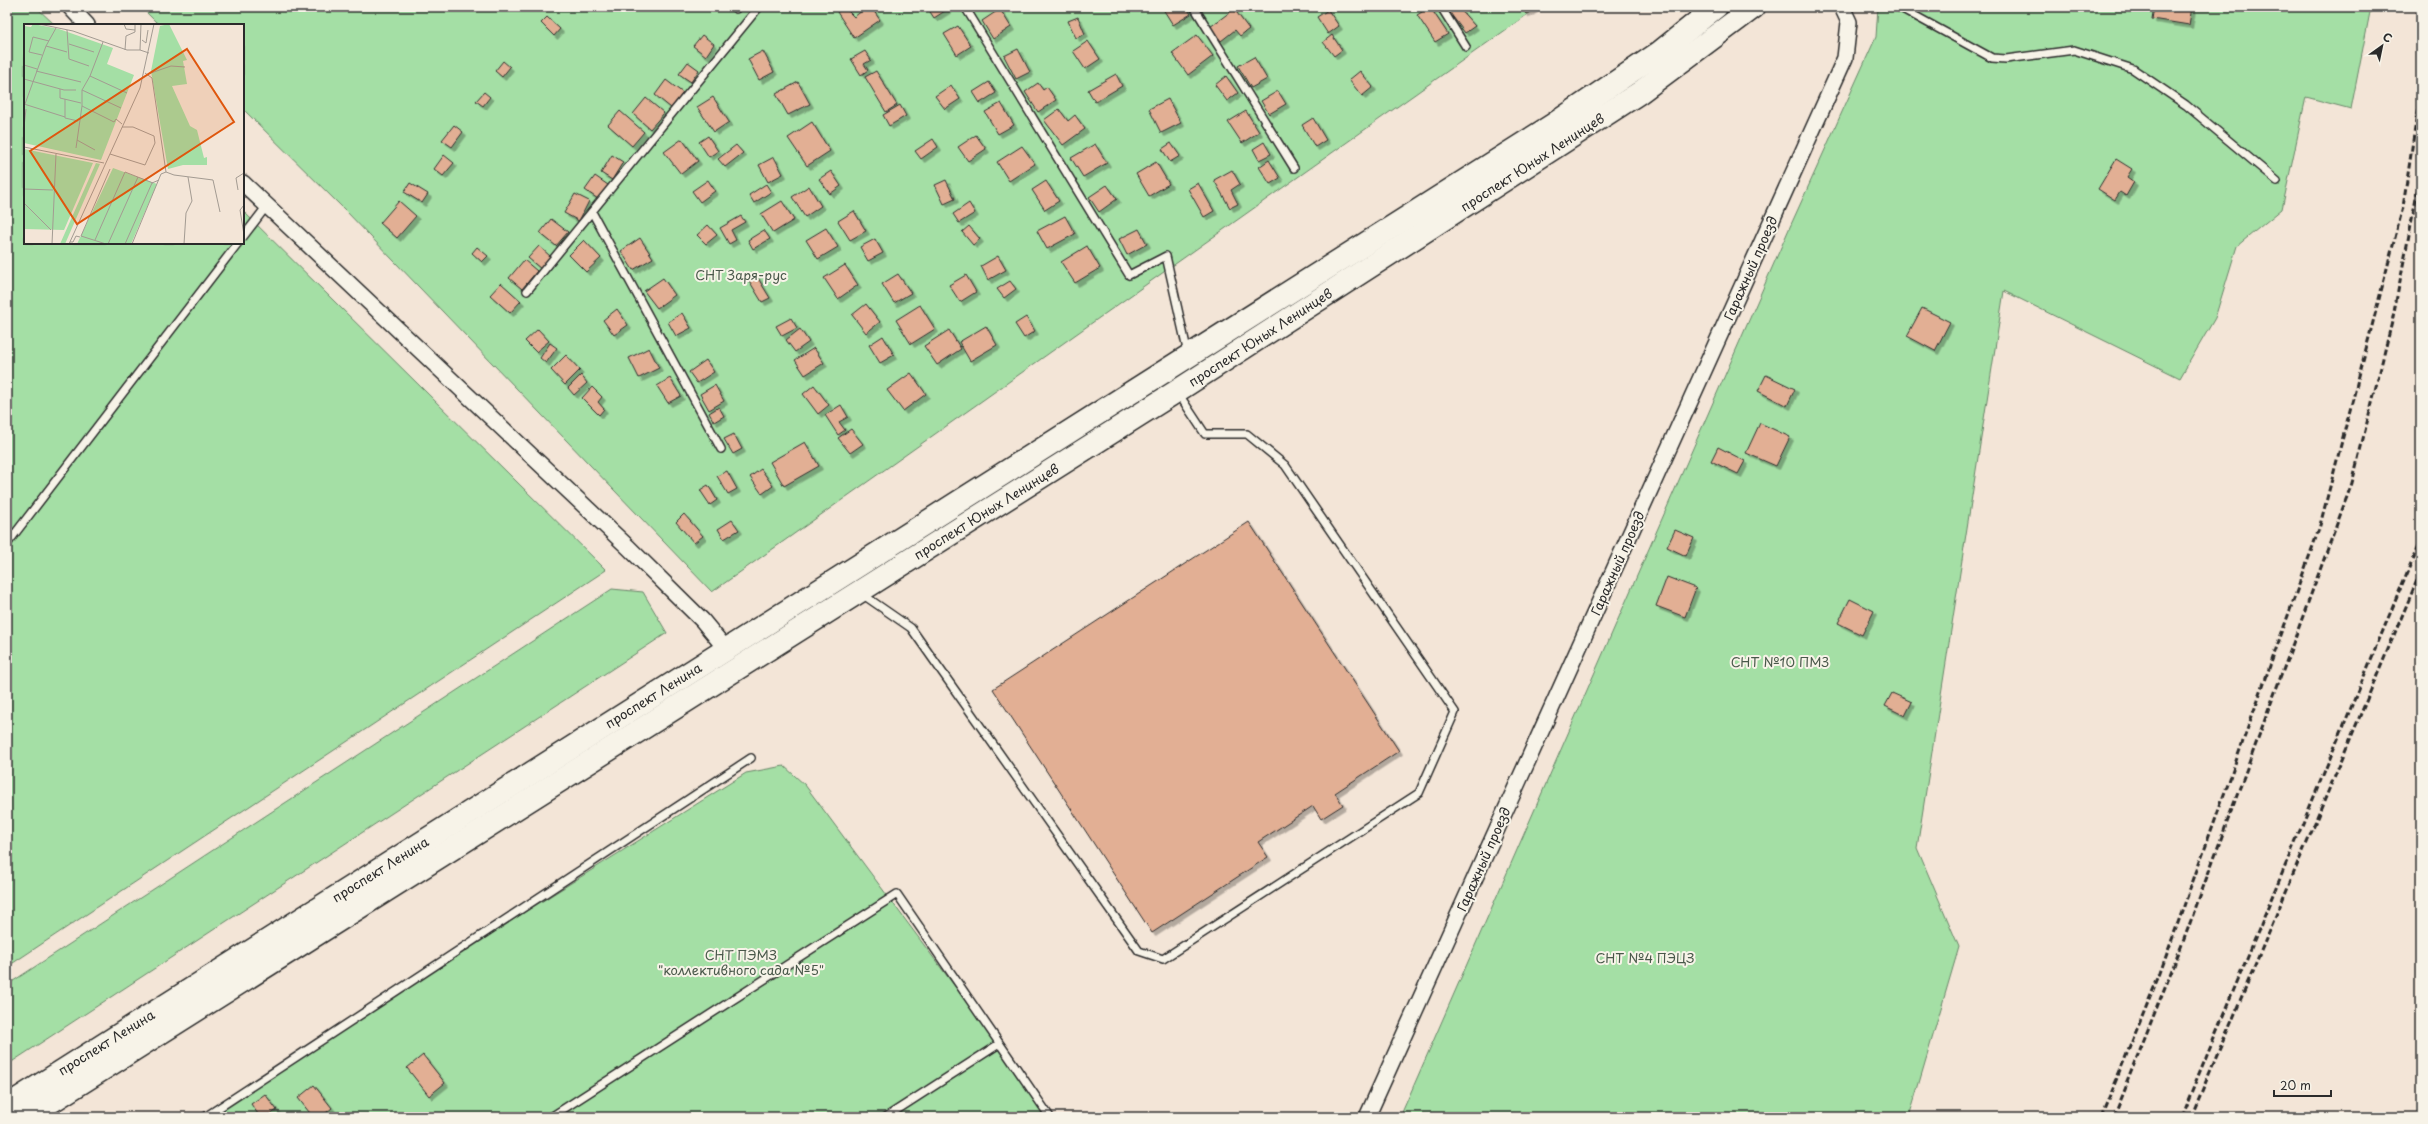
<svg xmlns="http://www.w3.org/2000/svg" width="2428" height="1124" viewBox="0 0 2428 1124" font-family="'Playpen Sans',sans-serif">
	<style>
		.green { fill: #a4dfa5; stroke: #688568 }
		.building { fill: #e2af94; stroke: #2b2b2b; filter: url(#shadow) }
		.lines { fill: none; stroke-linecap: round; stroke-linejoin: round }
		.service-casing { stroke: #2b2b2b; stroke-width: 10 }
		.minor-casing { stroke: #2b2b2b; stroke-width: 18 }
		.primary-casing { stroke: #2b2b2b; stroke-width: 25 }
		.service { stroke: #f7f3e8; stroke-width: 7 }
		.minor { stroke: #f7f3e8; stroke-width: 15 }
		.primary { stroke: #f7f3e8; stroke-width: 22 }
		.rail { stroke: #2b2b2b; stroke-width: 3; stroke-dasharray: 6 3; stroke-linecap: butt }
		.labels { text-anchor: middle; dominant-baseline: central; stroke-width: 4; stroke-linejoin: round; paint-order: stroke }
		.street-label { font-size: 13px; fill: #2b2b2b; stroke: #f7f3e8 }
		.park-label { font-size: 13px; fill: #49584a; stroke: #f7f3e8 }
		.inset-road { fill: none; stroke: #a39b92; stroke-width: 1 }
		.view { fill: #df570e; fill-opacity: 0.15; stroke: #df570e; stroke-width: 2 }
		.inset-edge { fill: none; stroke: #2b2b2b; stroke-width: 2 }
	</style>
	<defs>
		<filter id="shadow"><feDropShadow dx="3.5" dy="3.5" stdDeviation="0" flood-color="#0004"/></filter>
	</defs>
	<rect width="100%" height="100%" fill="#f3e5d7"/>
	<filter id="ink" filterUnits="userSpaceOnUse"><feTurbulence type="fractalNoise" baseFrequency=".025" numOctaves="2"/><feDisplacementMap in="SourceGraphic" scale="8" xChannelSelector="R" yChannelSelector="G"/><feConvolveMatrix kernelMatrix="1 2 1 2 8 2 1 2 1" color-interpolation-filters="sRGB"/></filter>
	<g filter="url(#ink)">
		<!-- green -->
		<g class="green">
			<path d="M7,7H36L55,25H25V243H243V211L606,570L7,967Z"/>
			<path d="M141,7H1538L712,592L346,211L243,109V25H159Z"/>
			<path d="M1878,7H2371L2351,109L2306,97L2282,209L2237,246L2215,318L2180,378L2004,291L1917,848L1959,947L1909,1117H1400L1789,229L1876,37Z"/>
			<path d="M612,589L643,592L667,633L7,1065V985Z"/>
			<path d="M784,766L805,785L1052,1117H199L746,773Z"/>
		</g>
		<!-- building -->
		<g class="building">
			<path d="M844,7L854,17L867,7H871L880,20L854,38L837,12Z"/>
			<path d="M927,7H946L948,9L934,18Z"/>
			<path d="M1166,7H1186L1191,14L1173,25L1163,9Z"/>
			<path d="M1430,7L1448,34L1435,42L1417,15Z"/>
			<path d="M1458,7L1475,26L1465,33L1450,13Z"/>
			<path d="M1521,7H1537L1526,14Z"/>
			<path d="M2154,7H2192L2189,25L2152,19Z"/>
			<path d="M1000,9L1011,27L993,39L982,21Z"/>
			<path d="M1234,9L1249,29L1240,36L1235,30L1221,41L1210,27Z"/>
			<path d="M1328,10L1339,26L1328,34L1317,17Z"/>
			<path d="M547,17L560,29L554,36L541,23Z"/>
			<path d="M1078,17L1085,34L1076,38L1068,21Z"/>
			<path d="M958,26L971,46L957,55L944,34Z"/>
			<path d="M702,35L714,44L706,56L693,46Z"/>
			<path d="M1197,35L1213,56L1188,75L1172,53Z"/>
			<path d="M1332,35L1342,50L1334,56L1323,42Z"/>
			<path d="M1088,41L1100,59L1085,69L1073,51Z"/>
			<path d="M1018,49L1030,72L1016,79L1004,56Z"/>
			<path d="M763,51L774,72L759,80L748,59Z"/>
			<path d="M865,51L871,60L864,64L868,70L861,75L851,59Z"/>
			<path d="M1254,57L1267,79L1251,88L1238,66Z"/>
			<path d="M503,61L510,67L502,77L495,71Z"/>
			<path d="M688,62L699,70L691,82L679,74Z"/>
			<path d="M876,71L897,105L886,112L865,77Z"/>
			<path d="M1360,71L1373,87L1362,96L1349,80Z"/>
			<path d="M1116,74L1122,86L1095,102L1088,90Z"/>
			<path d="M1226,76L1238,93L1227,101L1215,85Z"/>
			<path d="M666,80L683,93L671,108L655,95Z"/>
			<path d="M798,82L810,104L788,115L776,94Z"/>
			<path d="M989,82L996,93L980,103L973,92Z"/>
			<path d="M1038,83L1043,90L1047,87L1056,100L1038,112L1025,92Z"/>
			<path d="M951,85L960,99L945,109L935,96Z"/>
			<path d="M1278,91L1286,104L1269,114L1261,101Z"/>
			<path d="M484,92L490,97L483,106L476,101Z"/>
			<path d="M713,97L729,122L714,132L697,107Z"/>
			<path d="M646,98L664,113L650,129L633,114Z"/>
			<path d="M1168,99L1181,123L1161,133L1149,109Z"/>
			<path d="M1001,103L1014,125L998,134L985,112Z"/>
			<path d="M900,105L906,116L889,126L883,115Z"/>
			<path d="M1059,109L1068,121L1075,115L1085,129L1063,145L1044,120Z"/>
			<path d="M620,111L644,132L632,146L608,125Z"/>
			<path d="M1246,111L1259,132L1242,143L1228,122Z"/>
			<path d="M1313,118L1326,140L1315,147L1302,125Z"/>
			<path d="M812,122L830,151L807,166L788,138Z"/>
			<path d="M454,125L463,132L452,147L442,140Z"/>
			<path d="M976,135L986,149L968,161L958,147Z"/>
			<path d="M708,136L718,151L709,157L699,142Z"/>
			<path d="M682,139L698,161L681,174L664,152Z"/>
			<path d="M933,139L938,147L921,159L915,151Z"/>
			<path d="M1264,142L1271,154L1259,160L1253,149Z"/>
			<path d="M1171,143L1180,156L1170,162L1162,149Z"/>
			<path d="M1095,144L1107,163L1083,177L1071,158Z"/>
			<path d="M736,145L743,153L725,167L718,159Z"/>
			<path d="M1022,146L1035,164L1009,181L997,162Z"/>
			<path d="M444,155L454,163L443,176L434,169Z"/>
			<path d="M612,155L623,162L612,180L601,173Z"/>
			<path d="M774,157L783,174L768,182L759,165Z"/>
			<path d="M2116,159L2132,169L2127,177L2134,182L2126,196L2120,192L2115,200L2098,189Z"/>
			<path d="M1269,160L1280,178L1270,184L1259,167Z"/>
			<path d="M1156,162L1169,184L1149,196L1136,174Z"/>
			<path d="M1232,170L1240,184L1231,190L1238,204L1230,208L1214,180Z"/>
			<path d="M831,171L841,186L830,194L819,179Z"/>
			<path d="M595,176L608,185L598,199L585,190Z"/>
			<path d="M708,180L715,191L700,202L692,191Z"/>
			<path d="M946,180L955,199L944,204L935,185Z"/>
			<path d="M1046,181L1059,201L1045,210L1032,190Z"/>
			<path d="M410,183L428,194L422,203L404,192Z"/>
			<path d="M1198,183L1214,211L1204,217L1188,189Z"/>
			<path d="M766,184L771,192L754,203L749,195Z"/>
			<path d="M1107,185L1117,199L1099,212L1089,197Z"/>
			<path d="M809,186L821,206L805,217L792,197Z"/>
			<path d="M575,194L589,201L579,221L564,213Z"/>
			<path d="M399,201L416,216L397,238L380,223Z"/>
			<path d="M782,201L794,220L773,233L761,214Z"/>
			<path d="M969,203L975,213L959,223L953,214Z"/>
			<path d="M854,211L866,231L850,240L838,221Z"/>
			<path d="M741,216L745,222L731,230L736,240L729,244L720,228Z"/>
			<path d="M1065,216L1075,234L1047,249L1037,231Z"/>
			<path d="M551,219L568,232L556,246L540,233Z"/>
			<path d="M708,225L717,235L706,244L697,235Z"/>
			<path d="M969,226L980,239L973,245L962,232Z"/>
			<path d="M826,228L838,247L818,259L806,240Z"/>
			<path d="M1139,229L1147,244L1127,255L1119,239Z"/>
			<path d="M764,230L770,239L753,249L748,240Z"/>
			<path d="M640,238L653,258L633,270L621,251Z"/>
			<path d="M875,239L883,253L868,261L860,247Z"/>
			<path d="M584,240L601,258L586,272L569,255Z"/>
			<path d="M539,246L551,257L541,269L528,258Z"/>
			<path d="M1087,246L1100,268L1075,283L1061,262Z"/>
			<path d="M477,247L488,256L482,262L472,253Z"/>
			<path d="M998,256L1006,270L988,280L981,266Z"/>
			<path d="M524,260L537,271L522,289L509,278Z"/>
			<path d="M845,265L858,285L838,299L824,278Z"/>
			<path d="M898,274L911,293L894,303L882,284Z"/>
			<path d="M756,275L770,298L762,302L748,279Z"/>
			<path d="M966,275L976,292L960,302L949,285Z"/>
			<path d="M663,278L675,295L657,308L644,291Z"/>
			<path d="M1010,281L1016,289L1004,298L997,289Z"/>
			<path d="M501,283L521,301L510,313L490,295Z"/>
			<path d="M866,304L880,322L866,333L852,315Z"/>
			<path d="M920,305L935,329L911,344L896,320Z"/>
			<path d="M1922,308L1950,322L1935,351L1907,336Z"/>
			<path d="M617,309L628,325L614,335L603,320Z"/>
			<path d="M682,313L691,328L676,336L668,322Z"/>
			<path d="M1026,317L1035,331L1024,338L1015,324Z"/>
			<path d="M791,318L797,328L782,336L776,326Z"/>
			<path d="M986,326L997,345L970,361L959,342Z"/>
			<path d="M538,329L549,341L536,352L525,341Z"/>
			<path d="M800,329L809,342L795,352L786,340Z"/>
			<path d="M949,330L961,349L937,365L924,346Z"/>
			<path d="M883,336L894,355L880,363L869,345Z"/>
			<path d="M550,343L557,348L546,363L540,358Z"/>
			<path d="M649,348L659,368L639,378L629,358Z"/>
			<path d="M814,348L824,363L805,375L795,360Z"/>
			<path d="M566,355L580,370L565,385L551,370Z"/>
			<path d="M706,360L714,372L697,383L689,372Z"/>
			<path d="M911,373L926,394L903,411L887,390Z"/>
			<path d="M581,375L587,383L574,395L568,388Z"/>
			<path d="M1766,375L1795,389L1787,406L1758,391Z"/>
			<path d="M670,378L681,396L668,403L657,386Z"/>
			<path d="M715,385L724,401L709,410L700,394Z"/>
			<path d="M814,385L829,405L818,414L803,394Z"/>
			<path d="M592,387L602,397L598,402L604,409L599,415L582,398Z"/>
			<path d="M841,405L848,417L839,422L845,430L838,435L825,415Z"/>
			<path d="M719,407L724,416L714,422L709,413Z"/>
			<path d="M1760,423L1790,437L1776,466L1746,453Z"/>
			<path d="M851,429L863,444L850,453L838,438Z"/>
			<path d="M734,434L742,449L733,454L724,439Z"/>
			<path d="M805,442L819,466L784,486L770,462Z"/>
			<path d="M1718,447L1745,461L1738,474L1711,461Z"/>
			<path d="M761,469L773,486L762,494L750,477Z"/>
			<path d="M727,471L737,489L728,494L717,476Z"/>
			<path d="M708,485L717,500L710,505L700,490Z"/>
			<path d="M684,514L703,536L694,543L676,522Z"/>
			<path d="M732,520L739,530L724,539L718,529Z"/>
			<path d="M1249,522L1399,751L1335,793L1343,805L1321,819L1313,806L1258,842L1268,857L1152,933L993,689Z"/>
			<path d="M1675,530L1694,538L1686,556L1667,547Z"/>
			<path d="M1667,577L1696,588L1685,617L1656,606Z"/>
			<path d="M1850,599L1874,611L1862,635L1838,623Z"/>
			<path d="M1892,693L1912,702L1905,716L1885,706Z"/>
			<path d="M423,1055L445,1083L429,1096L407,1068Z"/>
			<path d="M314,1085L332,1108L321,1117H313L298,1098Z"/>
			<path d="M265,1094L277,1110L267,1117H260L251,1104Z"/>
		</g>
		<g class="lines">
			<defs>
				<g id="service">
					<path d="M734,7L736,9"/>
					<path d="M965,7L1129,275L1166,256L1188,354"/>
					<path d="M1194,7L1294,168"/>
					<path d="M1441,7L1466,47"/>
					<path d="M1899,7L1992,58L2006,59L2074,50L2133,69L2186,105L2277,181"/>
					<path d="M592,212L721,449"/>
					<path d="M243,237L266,207"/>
					<path d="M527,291L759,7"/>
					<path d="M7,544L238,243"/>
					<path d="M862,594L911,628L1139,951L1163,959L1419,793L1455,712L1285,465L1247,434H1205L1178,393"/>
					<path d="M205,1117L751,758"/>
					<path d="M551,1117L897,894L1050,1117"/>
					<path d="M886,1117L999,1044"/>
				</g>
				<g id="minor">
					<path d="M70,7L87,25"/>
					<path d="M243,183L628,547L702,620L726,649"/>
					<path d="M1367,1117L1845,58L1849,22L1842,7"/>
				</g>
				<g id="primary">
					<path d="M7,1106L1551,126L1660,52L1716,7"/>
					<path d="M27,1117L1177,391L1639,93L1754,7"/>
				</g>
			</defs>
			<!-- service casing -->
			<use href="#service" class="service-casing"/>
			<!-- minor casing -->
			<use href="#minor" class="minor-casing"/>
			<!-- primary casing -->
			<use href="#primary" class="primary-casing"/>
			<!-- service -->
			<use href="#service" class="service"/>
			<!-- minor -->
			<use href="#minor" class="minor"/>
			<!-- primary -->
			<use href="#primary" class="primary"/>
			<!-- rail -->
			<g class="rail">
				<path d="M2101,1117L2160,973L2319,529L2403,207L2421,88"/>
				<path d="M2113,1117L2183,942L2352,483L2392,322L2421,173"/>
				<path d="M2181,1117L2421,539"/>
				<path d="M2191,1117L2421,571"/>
			</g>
		</g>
	</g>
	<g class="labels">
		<!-- street labels -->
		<g class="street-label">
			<text transform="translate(1532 162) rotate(-33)">проспект Юных Ленинцев</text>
			<text transform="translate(1750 268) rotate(-66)">Гаражный проезд</text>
			<text transform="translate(1260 337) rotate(-33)">проспект Юных Ленинцев</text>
			<text transform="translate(986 511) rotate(-32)">проспект Юных Ленинцев</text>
			<text transform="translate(1617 563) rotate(-66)">Гаражный проезд</text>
			<text transform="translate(653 695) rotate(-32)">проспект Ленина</text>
			<text transform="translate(1483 859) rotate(-66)">Гаражный проезд</text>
			<text transform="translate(380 869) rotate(-32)">проспект Ленина</text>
			<text transform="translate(106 1042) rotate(-32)">проспект Ленина</text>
		</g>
		<!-- park labels -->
		<g class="park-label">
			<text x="741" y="274">СНТ Заря-рус</text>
			<text x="1780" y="661">СНТ №10 ПМЗ</text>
			<text x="741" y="954">СНТ ПЭМЗ<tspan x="741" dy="15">"коллективного сада №5"</tspan></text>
			<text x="1645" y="957">СНТ №4 ПЭЦЗ</text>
		</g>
	</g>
	<!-- overview -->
	<g transform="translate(24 24)">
		<rect width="220" height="220" fill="#f3e5d7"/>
		<path d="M9,0L35,5L89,24L83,40L110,51L77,136L0,119V2L7,3ZM145,0L163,36L159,37L163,60L148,62L166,102L173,106L180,134L183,133V141H159L144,145L127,47L136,2ZM0,125L69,139L40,206L0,205ZM72,139L76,140L41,220H36ZM89,144L133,160L107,220H53Z" fill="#a4dfa5"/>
		<path class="inset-road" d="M15,0L49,7L103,26H116M100,0L102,5L111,6M117,0L116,26L125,29M43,6L45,35L65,42M118,16L122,19L124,6M45,20L70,28M22,22L43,28M101,26L102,12L111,8V0M18,31L5,28L9,13L25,17M0,41L13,45M12,47L57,58M121,49L128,54L142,148L150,151L189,156L196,188M124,50L147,42L161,43M66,52L79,18M0,55L40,66H52M36,65V74L57,79M58,66L97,84M41,75V94L54,97M0,80L41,93M1,80L22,22L32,4M58,82V66L66,52L103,69M0,103L2,85M53,116L71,126M0,123L80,139M52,124L58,82L90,98L92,95L98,100M86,130L121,141L131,119L130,112L109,103H98M0,165L29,166M214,166L212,154L220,149M0,179L27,206M220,181L216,186L220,211M71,216L101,148L129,159M46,218H49L52,212L56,213M28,220L32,130M45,220L116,64L130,0M82,220L57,212L86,145M84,220L114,153M101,220L128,159L135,156M108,220L137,150L142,148M160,220L162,189L168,177L164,153"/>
		<path class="view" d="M163,25L210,98L53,200L6,127Z"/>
		<rect width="220" height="220" class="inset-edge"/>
	</g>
	<!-- margin -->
	<rect width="2428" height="1124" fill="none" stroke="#f7f3e8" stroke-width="24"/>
	<rect x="12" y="12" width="2404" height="1100" fill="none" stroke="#2b2b2b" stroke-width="1.5" filter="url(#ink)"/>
	<!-- north arrow -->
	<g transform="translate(2382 46) rotate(33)" stroke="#f7f3e8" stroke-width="3" paint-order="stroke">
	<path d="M0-3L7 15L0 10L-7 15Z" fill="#2b2b2b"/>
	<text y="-6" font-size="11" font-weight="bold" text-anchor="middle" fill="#2b2b2b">С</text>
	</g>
	<!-- scale -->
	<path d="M2274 1090v6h57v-6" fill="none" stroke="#2b2b2b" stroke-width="2"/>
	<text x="2280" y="1090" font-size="12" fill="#2b2b2b" stroke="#f7f3e8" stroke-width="3" paint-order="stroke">20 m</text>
</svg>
